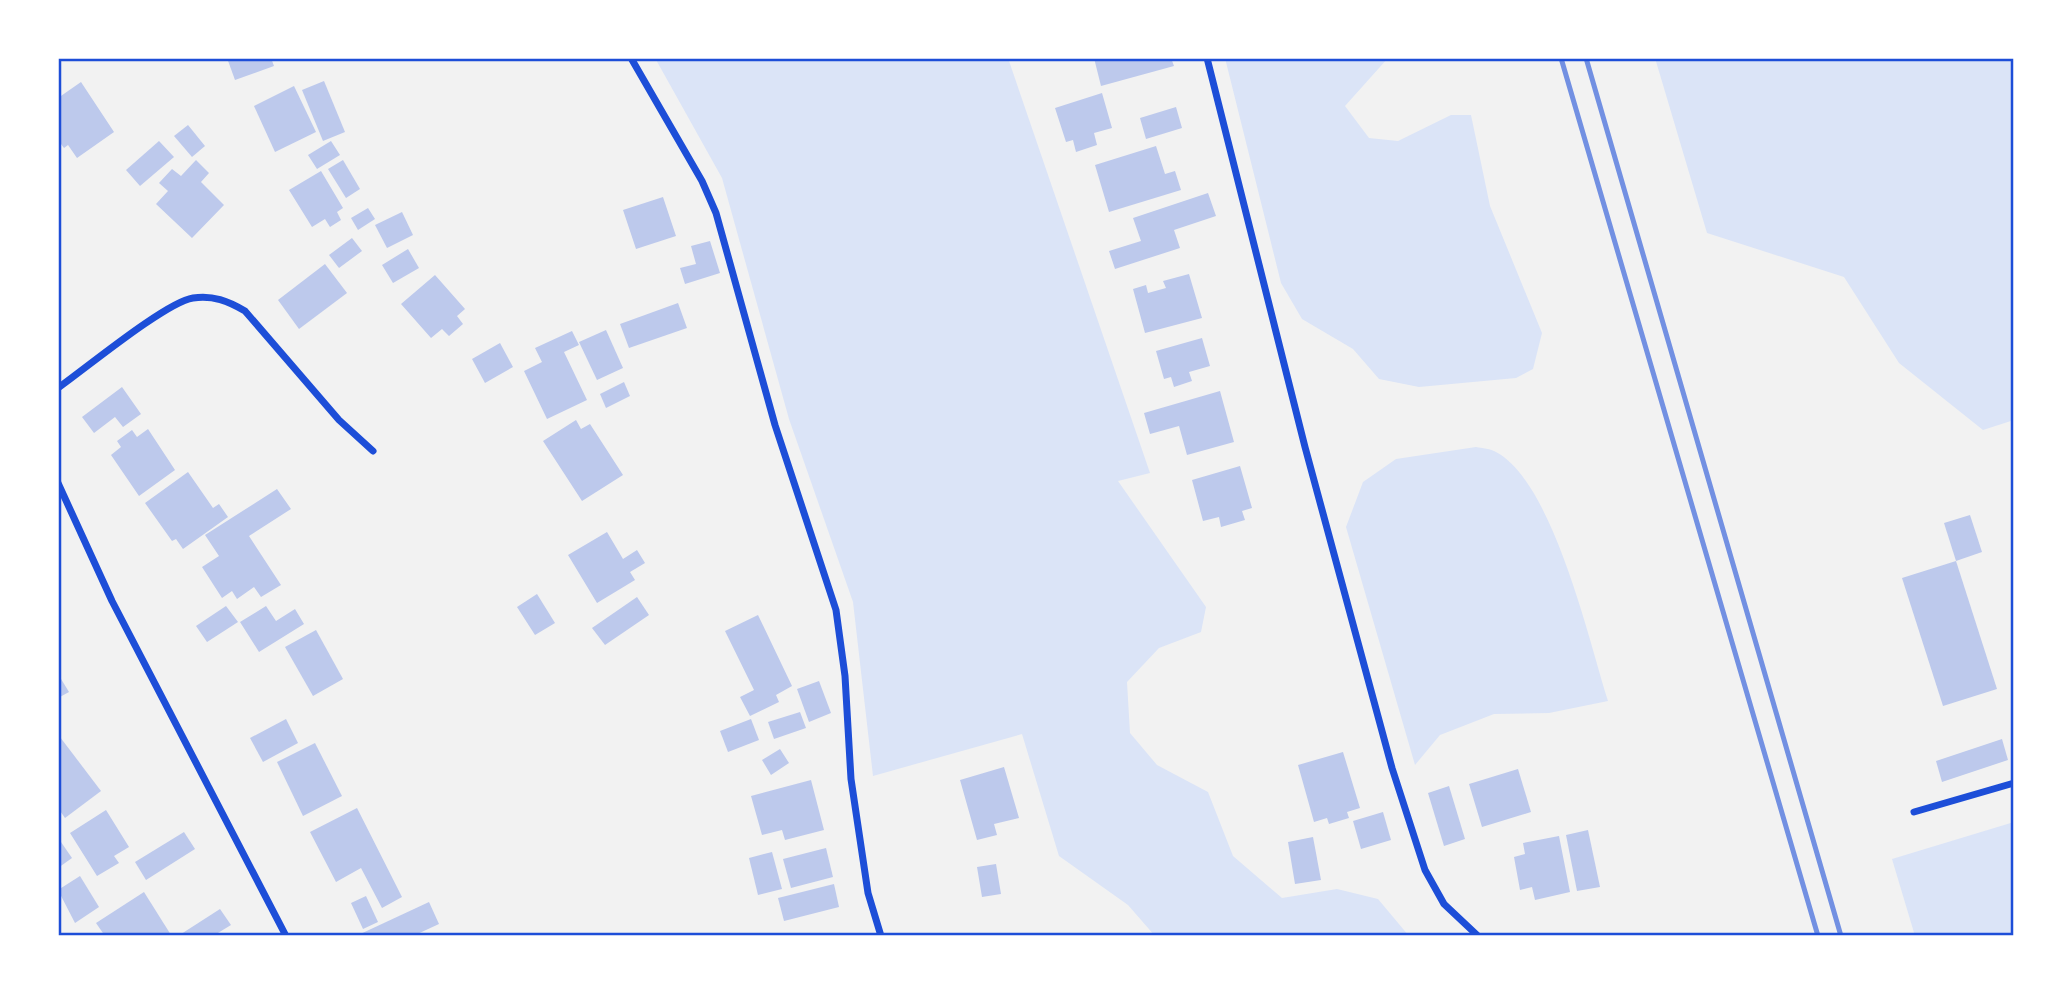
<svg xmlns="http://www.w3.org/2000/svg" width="2072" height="994" viewBox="0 0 2072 994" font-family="'DejaVu Sans',sans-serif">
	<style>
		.green { fill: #dbe4f7 }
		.building { fill: #bdc9ec }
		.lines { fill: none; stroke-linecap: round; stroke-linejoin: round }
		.minor { stroke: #1d4ed8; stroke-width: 7 }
		.rail { stroke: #7290e2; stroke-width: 5 }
		.neatline { fill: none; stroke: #1d4ed8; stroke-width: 2.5 }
	</style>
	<rect width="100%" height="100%" fill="#f2f2f2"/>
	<!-- green -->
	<g class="green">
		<path d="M655,58H1008L1150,473L1118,481L1206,607L1201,632L1159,648L1127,682L1130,733L1157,765L1208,792L1233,856L1282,898L1337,889L1378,899L1409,936H1155L1128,905L1059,856L1022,734L873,776L853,602L789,419L722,178Z"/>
		<path d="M1225,58H1388L1345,106L1369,138L1398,141L1451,115H1471L1490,206L1542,333L1533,369L1516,378L1419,387L1379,379L1353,349L1302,319L1281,283Z"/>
		<path d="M1655,58H2014V420L1983,430L1899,363L1844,277L1707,233Z"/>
		<path d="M1476,447C1482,448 1491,449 1496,452C1553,482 1589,641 1608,701L1549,713L1494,714L1440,735L1415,765L1346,527L1363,482L1396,459Z"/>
		<path d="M2014,822V936H1915L1892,859Z"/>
	</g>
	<!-- building -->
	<g class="building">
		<path d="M227,58H271L274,66L235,80Z"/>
		<path d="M1094,58H1171L1174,66L1101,86Z"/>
		<path d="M324,81L345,132L323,141L302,90Z"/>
		<path d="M81,82L114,132L77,158L68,145L64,148L58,140V98Z"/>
		<path d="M294,86L316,132L275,152L254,106Z"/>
		<path d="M1102,93L1112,128L1094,133L1097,145L1076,152L1073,140L1066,142L1055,108Z"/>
		<path d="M1176,107L1182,128L1146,139L1140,118Z"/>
		<path d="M188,125L205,146L192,157L174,136Z"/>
		<path d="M159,141L174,157L140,186L126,170Z"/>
		<path d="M331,141L340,155L317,169L308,155Z"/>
		<path d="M1156,146L1165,174L1175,171L1181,190L1109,212L1095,165Z"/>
		<path d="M196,160L209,173L201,182L224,205L192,238L156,204L168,191L159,183L172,169L181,176Z"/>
		<path d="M343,160L360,189L346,198L328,169Z"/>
		<path d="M321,171L343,208L337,212L341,220L330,227L325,219L312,227L289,190Z"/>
		<path d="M1208,193L1216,216L1174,230L1180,248L1115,269L1109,251L1141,241L1133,218Z"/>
		<path d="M663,197L676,236L636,249L623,210Z"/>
		<path d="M368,208L375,219L358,230L351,218Z"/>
		<path d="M402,212L413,235L387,248L375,225Z"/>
		<path d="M352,238L362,251L339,268L329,255Z"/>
		<path d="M710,241L720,273L685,284L680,268L696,264L691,246Z"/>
		<path d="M408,249L419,268L393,283L382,265Z"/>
		<path d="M325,264L347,293L299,329L278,300Z"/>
		<path d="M1189,274L1202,318L1145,333L1133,289L1146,285L1148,293L1166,288L1163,281Z"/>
		<path d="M435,275L465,309L457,316L463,324L449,336L442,329L431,338L401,304Z"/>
		<path d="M678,303L687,328L629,348L620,324Z"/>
		<path d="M606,330L623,368L597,380L579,342Z"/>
		<path d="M572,331L579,345L564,352L587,400L547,419L524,371L542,362L535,348Z"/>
		<path d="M1202,338L1210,366L1189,372L1192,381L1174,387L1171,377L1164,379L1156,351Z"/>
		<path d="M500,343L513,367L485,383L472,359Z"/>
		<path d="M624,382L630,396L606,408L600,394Z"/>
		<path d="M122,387L141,414L123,427L115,417L94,433L82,417Z"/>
		<path d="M1220,391L1234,442L1187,455L1179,426L1150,434L1144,413Z"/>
		<path d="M576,420L581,429L590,424L623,475L582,501L543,441Z"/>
		<path d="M148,429L175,470L139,496L111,455L121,447L117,441L132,430L137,437Z"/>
		<path d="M1240,466L1252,508L1242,511L1245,520L1221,527L1219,517L1203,521L1192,480Z"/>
		<path d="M188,472L213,508L219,504L228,517L183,549L176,539L172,541L145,503Z"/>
		<path d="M277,489L291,509L249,536L281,585L261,597L254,587L237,599L232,591L222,598L202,567L219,556L205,535Z"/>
		<path d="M1970,515L1982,552L1956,561L1944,523Z"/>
		<path d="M607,532L623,559L637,550L645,563L630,572L635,580L597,603L568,555Z"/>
		<path d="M1956,561L1997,689L1943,706L1902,578Z"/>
		<path d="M537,594L555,623L535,635L517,607Z"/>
		<path d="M637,597L649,615L605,645L592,628Z"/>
		<path d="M226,606L238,622L207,642L196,626Z"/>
		<path d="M266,606L276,621L295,609L304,624L259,652L240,622Z"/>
		<path d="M758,615L792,686L776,695L779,702L750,716L740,697L754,690L725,631Z"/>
		<path d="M316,630L343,679L313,696L285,647Z"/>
		<path d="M58,674L69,692L58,698Z"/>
		<path d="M819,681L831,713L809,722L797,689Z"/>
		<path d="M800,712L806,728L774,739L768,722Z"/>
		<path d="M286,719L298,743L263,762L250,738Z"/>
		<path d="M751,719L759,740L728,752L720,731Z"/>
		<path d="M60,737L101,791L65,818L58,808Z"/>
		<path d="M2002,739L2008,760L1942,782L1936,761Z"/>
		<path d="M315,743L342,796L303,816L277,762Z"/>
		<path d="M780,749L789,763L771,775L762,760Z"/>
		<path d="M1343,752L1360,808L1347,812L1349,818L1329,824L1327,818L1314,822L1298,765Z"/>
		<path d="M1004,767L1019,818L994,824L997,835L977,840L960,780Z"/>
		<path d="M1518,769L1531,812L1482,827L1469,784Z"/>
		<path d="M811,780L824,830L785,840L782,830L762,835L751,796Z"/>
		<path d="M1449,786L1465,839L1444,846L1428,793Z"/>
		<path d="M357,808L402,897L382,908L361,868L336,882L310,832Z"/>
		<path d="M106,810L129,847L114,856L119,863L97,876L70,833Z"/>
		<path d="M1383,812L1391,840L1361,849L1353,821Z"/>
		<path d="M1588,830L1600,887L1577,891L1566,835Z"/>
		<path d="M184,832L195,849L146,880L135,862Z"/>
		<path d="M1559,836L1570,892L1535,900L1532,887L1520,890L1514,857L1525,854L1523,843Z"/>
		<path d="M1313,837L1321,880L1295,884L1288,842Z"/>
		<path d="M61,842L72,858L58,868V844Z"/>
		<path d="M826,848L833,877L791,888L783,859Z"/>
		<path d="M772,852L782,889L758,895L749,858Z"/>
		<path d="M996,864L1001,894L982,897L977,867Z"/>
		<path d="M80,876L99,907L75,923L58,890Z"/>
		<path d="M834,884L839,907L784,921L778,898Z"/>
		<path d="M144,892L171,935L105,936L96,923Z"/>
		<path d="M366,896L378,922L363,929L351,903Z"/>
		<path d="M429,902L439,924L413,936H356Z"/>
		<path d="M220,909L231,925L213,936H178Z"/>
	</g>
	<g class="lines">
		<!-- minor -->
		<g class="minor">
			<path d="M631,58L702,181L716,213L775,425L836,610L845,676L851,779L868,893L881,936"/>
			<path d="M1207,58L1305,447L1392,768L1425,870L1444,904L1478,936"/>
			<path d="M58,388C85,369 166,302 193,298C213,295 228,301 245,311L339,420L373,451"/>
			<path d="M58,483L112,601L286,936"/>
			<path d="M1914,812L2014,783"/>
		</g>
		<!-- rail -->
		<g class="rail">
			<path d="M1561,58L1818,936"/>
			<path d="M1586,58L1841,936"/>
		</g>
	</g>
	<!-- border -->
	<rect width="2072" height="994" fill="none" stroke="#ffffff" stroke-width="119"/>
	<rect x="60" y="60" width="1952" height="874" class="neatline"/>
</svg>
